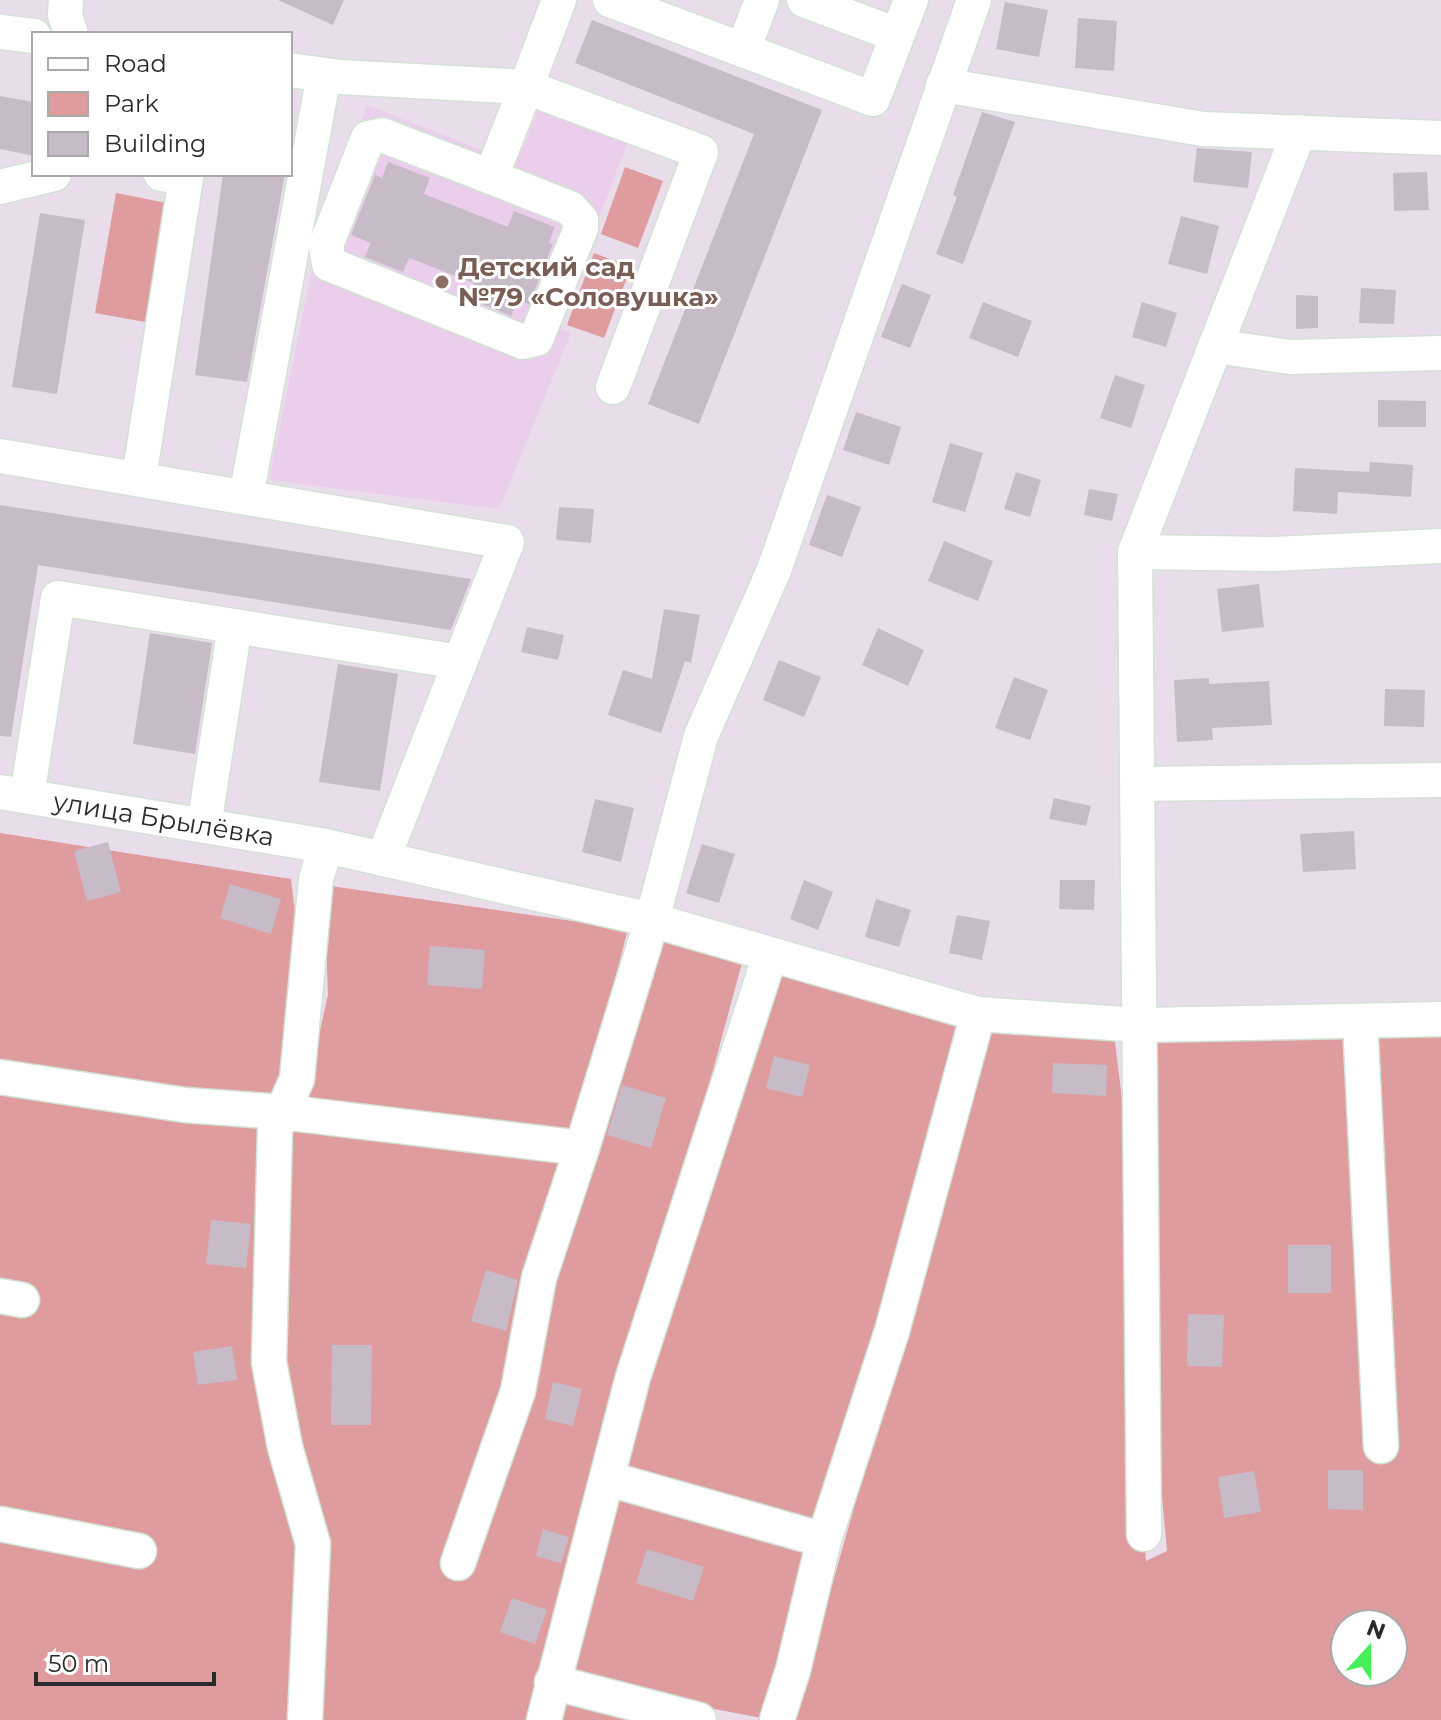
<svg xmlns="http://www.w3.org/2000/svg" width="1441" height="1720" viewBox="0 0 1441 1720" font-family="Montserrat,sans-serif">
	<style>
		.education { fill: #ebcdec }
		.green { fill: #de9c9f; fill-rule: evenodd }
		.building { fill: #c6bbc7 }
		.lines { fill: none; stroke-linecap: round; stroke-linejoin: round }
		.minor-casing { stroke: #d2e2d4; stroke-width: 37 }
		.minor { stroke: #fff; stroke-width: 34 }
		.education-dot { fill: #8d6e63; stroke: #fff; stroke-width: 3 }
		.labels { text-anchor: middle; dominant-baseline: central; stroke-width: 6; stroke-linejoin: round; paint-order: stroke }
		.education-label { font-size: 26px; font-weight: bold; fill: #785e54; stroke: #fff; text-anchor: start }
		.street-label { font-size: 26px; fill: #2a2a2a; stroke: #fff }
	</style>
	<rect width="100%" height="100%" fill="#e9ddeb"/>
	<!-- education -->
	<path class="education" d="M541,103L629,138L558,328L571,333L499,509L269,480L319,236L367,105L516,164Z"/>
	<!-- green -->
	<g class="green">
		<path d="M625,167L663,181L638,248L601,234Z"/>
		<path d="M116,193L167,203L145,322L95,313Z"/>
		<path d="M594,253L631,267L604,338L567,325Z"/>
		<path d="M0,833L291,879L303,981L284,1101L0,1066Z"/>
		<path d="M324,885L628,929L574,1138L304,1100L328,995Z"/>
		<path d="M653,936L742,963L537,1720H0V1081L582,1156Z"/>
		<path d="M764,968L968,1029L772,1720L579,1683L571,1648Z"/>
		<path d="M1441,1025V1720H794L988,1033L1114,1034L1125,1123L1132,1399L1146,1561L1167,1551L1154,1411L1138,1035ZM1345,1624H1393V1672H1345Z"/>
		<path d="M564,1704L646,1720H561Z"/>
	</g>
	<!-- building -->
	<g class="building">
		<path d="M278,0H344L333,25Z"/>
		<path d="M1005,2L1048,10L1039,57L996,49Z"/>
		<path d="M1078,18L1117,21L1114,71L1075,68Z"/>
		<path d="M592,20L822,110L699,424L648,404L754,134L575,63Z"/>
		<path d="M0,96L34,102V156L0,149Z"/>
		<path d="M982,112L1015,122L963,264L936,254L957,197L953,195Z"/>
		<path d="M1197,148L1252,152L1248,188L1193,182Z"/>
		<path d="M388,162L430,178L424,194L508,227L514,211L555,227L549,243L553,244L529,304L517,300L511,316L468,298L474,283L409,258L403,272L365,257L371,243L351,235L375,175L382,178Z"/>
		<path d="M1427,172L1429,210L1394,211L1393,173Z"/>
		<path d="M223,174H285L247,382L195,375Z"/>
		<path d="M40,213L85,220L57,394L12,387Z"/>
		<path d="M1181,216L1219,226L1207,274L1168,264Z"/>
		<path d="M902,284L931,295L910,348L881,337Z"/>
		<path d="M1361,288L1396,290L1394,324L1359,323Z"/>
		<path d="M1296,295L1318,296V328L1296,329Z"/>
		<path d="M983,302L1032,321L1018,357L969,338Z"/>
		<path d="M1142,302L1177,313L1166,347L1132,337Z"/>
		<path d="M1115,375L1145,385L1131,428L1100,418Z"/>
		<path d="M1378,400L1426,401V427H1378Z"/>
		<path d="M856,412L901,427L889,465L843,450Z"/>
		<path d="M950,443L983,453L965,512L932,502Z"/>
		<path d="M1370,462L1413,465L1411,497L1338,492L1337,514L1293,511L1295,468L1369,472Z"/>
		<path d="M1016,472L1041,480L1030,517L1004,509Z"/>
		<path d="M1089,489L1118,494L1112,521L1084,515Z"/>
		<path d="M827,495L861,507L842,557L809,545Z"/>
		<path d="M0,505L210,538L471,579L451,630L38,565L11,737L0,736Z"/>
		<path d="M559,507L594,509L591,543L556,540Z"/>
		<path d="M944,541L993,561L978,601L928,581Z"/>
		<path d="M1259,584L1264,627L1222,632L1217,589Z"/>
		<path d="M664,609L700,615L691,663L685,661L661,733L608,715L623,670L652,679Z"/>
		<path d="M527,627L564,635L558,660L521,652Z"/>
		<path d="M878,628L924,650L908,686L862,665Z"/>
		<path d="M150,633L212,643L195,754L133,744Z"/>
		<path d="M779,660L821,677L804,717L763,700Z"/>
		<path d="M338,664L398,674L380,791L319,782Z"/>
		<path d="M1014,677L1048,690L1030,740L995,728Z"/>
		<path d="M1209,678V684L1269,681L1272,725L1212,728L1213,740L1177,742L1174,680Z"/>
		<path d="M1385,689L1425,690L1424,727L1384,726Z"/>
		<path d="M1054,798L1091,806L1086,826L1049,819Z"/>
		<path d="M595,799L634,808L621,862L582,852Z"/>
		<path d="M1354,831L1356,869L1303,872L1300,834Z"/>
		<path d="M108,842L121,892L87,901L74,851Z"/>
		<path d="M702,844L735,854L719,903L686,893Z"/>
		<path d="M804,880L833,892L818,930L790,919Z"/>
		<path d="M1060,880H1095L1094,910L1059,909Z"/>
		<path d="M230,884L281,899L271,934L220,918Z"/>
		<path d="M876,899L911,910L899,947L865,937Z"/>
		<path d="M957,915L990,921L982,960L949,953Z"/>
		<path d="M430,946L485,950L482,989L427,985Z"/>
		<path d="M774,1056L810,1065L802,1097L766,1088Z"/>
		<path d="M1053,1063L1107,1065L1106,1096L1052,1093Z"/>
		<path d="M622,1085L666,1098L651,1148L607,1135Z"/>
		<path d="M211,1220L251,1224L246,1268L206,1264Z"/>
		<rect x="1288" y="1245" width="43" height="48"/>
		<path d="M486,1270L518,1280L506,1331L471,1321Z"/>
		<path d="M1188,1314L1224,1315L1222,1367L1187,1366Z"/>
		<path d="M332,1345H372L371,1425H331Z"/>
		<path d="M232,1346L237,1380L198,1385L193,1352Z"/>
		<path d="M553,1382L582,1389L573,1426L545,1419Z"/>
		<path d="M1328,1470H1363V1510L1328,1509Z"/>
		<path d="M1254,1471L1261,1512L1224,1518L1218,1477Z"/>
		<path d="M543,1529L569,1537L561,1563L536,1556Z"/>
		<path d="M647,1549L704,1567L693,1601L636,1583Z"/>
		<path d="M512,1598L547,1610L535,1644L500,1632Z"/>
	</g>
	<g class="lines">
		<defs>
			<g id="minor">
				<path d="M66,0L65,15L71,34"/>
				<path d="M610,0L873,99L911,0"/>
				<path d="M804,0L897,35"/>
				<path d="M0,32L34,36"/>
				<path d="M743,50L762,0"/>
				<path d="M290,70L340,77L526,87L559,0"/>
				<path d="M943,85L1203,129L1441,138"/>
				<path d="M491,177L570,208L581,220V228L536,339L523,342L329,264L326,245L368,138L382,135L491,177L526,87L701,152L613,387"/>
				<path d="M0,187L54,174"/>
				<path d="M1215,346L1290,357L1441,353"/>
				<path d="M0,456L507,542L383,859"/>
				<path d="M139,478L186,178L161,174"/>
				<path d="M246,497L324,75"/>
				<path d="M1135,552L1274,554L1441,546"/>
				<path d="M1138,784L1441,780"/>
				<path id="s1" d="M0,792L326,846L652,920L978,1014L1141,1025L1441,1019"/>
				<path d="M27,796L58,598L460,662"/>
				<path d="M204,826L235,626"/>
				<path d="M1360,1021L1381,1446"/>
				<path d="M0,1077L185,1105L282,1112L582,1148L652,920L701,736L774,570L974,0"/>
				<path d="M0,1296L22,1300"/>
				<path d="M609,1479L824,1540L892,1331L978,1014"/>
				<path d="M0,1524L139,1551"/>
				<path d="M1144,1534L1135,552L1299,132"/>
				<path d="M458,1563L518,1391L539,1278L582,1148"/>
				<path d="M552,1682L699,1720"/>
				<path d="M305,1720L313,1544L285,1447L269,1362L275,1129L297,1079L316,879L326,846"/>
				<path d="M544,1720L633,1377L770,955"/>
				<path d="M777,1720L793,1670L824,1540"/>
			</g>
		</defs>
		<!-- minor casing -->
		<use href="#minor" class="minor-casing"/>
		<!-- minor -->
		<use href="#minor" class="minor"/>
	</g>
	<!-- markers -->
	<circle class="education-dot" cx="442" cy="282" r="8"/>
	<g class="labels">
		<!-- education labels -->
		<g class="education-label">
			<text x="458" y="267">Детский сад<tspan x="458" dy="30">№79 «Соловушка»</tspan></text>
		</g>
		<!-- street labels -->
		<g class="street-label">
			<text stroke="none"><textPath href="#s1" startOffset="166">улица Брылёвка</textPath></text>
		</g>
	</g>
	<!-- legend -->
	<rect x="32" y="32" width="260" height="144" fill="#ffffff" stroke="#aaaaaa" stroke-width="2"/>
	<rect x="48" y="58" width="40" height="12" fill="#ffffff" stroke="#aaaaaa" stroke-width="2"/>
	<text x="104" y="72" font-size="24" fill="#2a2a2a">Road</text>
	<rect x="48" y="92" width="40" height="24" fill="#de9c9f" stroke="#aaaaaa" stroke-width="2"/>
	<text x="104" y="112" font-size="24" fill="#2a2a2a">Park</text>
	<rect x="48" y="132" width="40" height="24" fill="#c6bbc7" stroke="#aaaaaa" stroke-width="2"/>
	<text x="104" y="152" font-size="24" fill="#2a2a2a">Building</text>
	<!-- north arrow -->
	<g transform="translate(1369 1648) rotate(21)"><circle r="38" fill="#ffffff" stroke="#aaaaaa" stroke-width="2"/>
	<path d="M0-6L14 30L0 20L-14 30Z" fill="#46ef5a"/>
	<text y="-12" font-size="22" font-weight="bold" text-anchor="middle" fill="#2a2a2a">N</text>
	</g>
	<!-- scale -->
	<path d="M36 1672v12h178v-12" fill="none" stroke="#2a2a2a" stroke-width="4"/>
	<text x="48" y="1672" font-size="24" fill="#2a2a2a" stroke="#ffffff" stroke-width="6" paint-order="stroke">50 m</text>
</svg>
